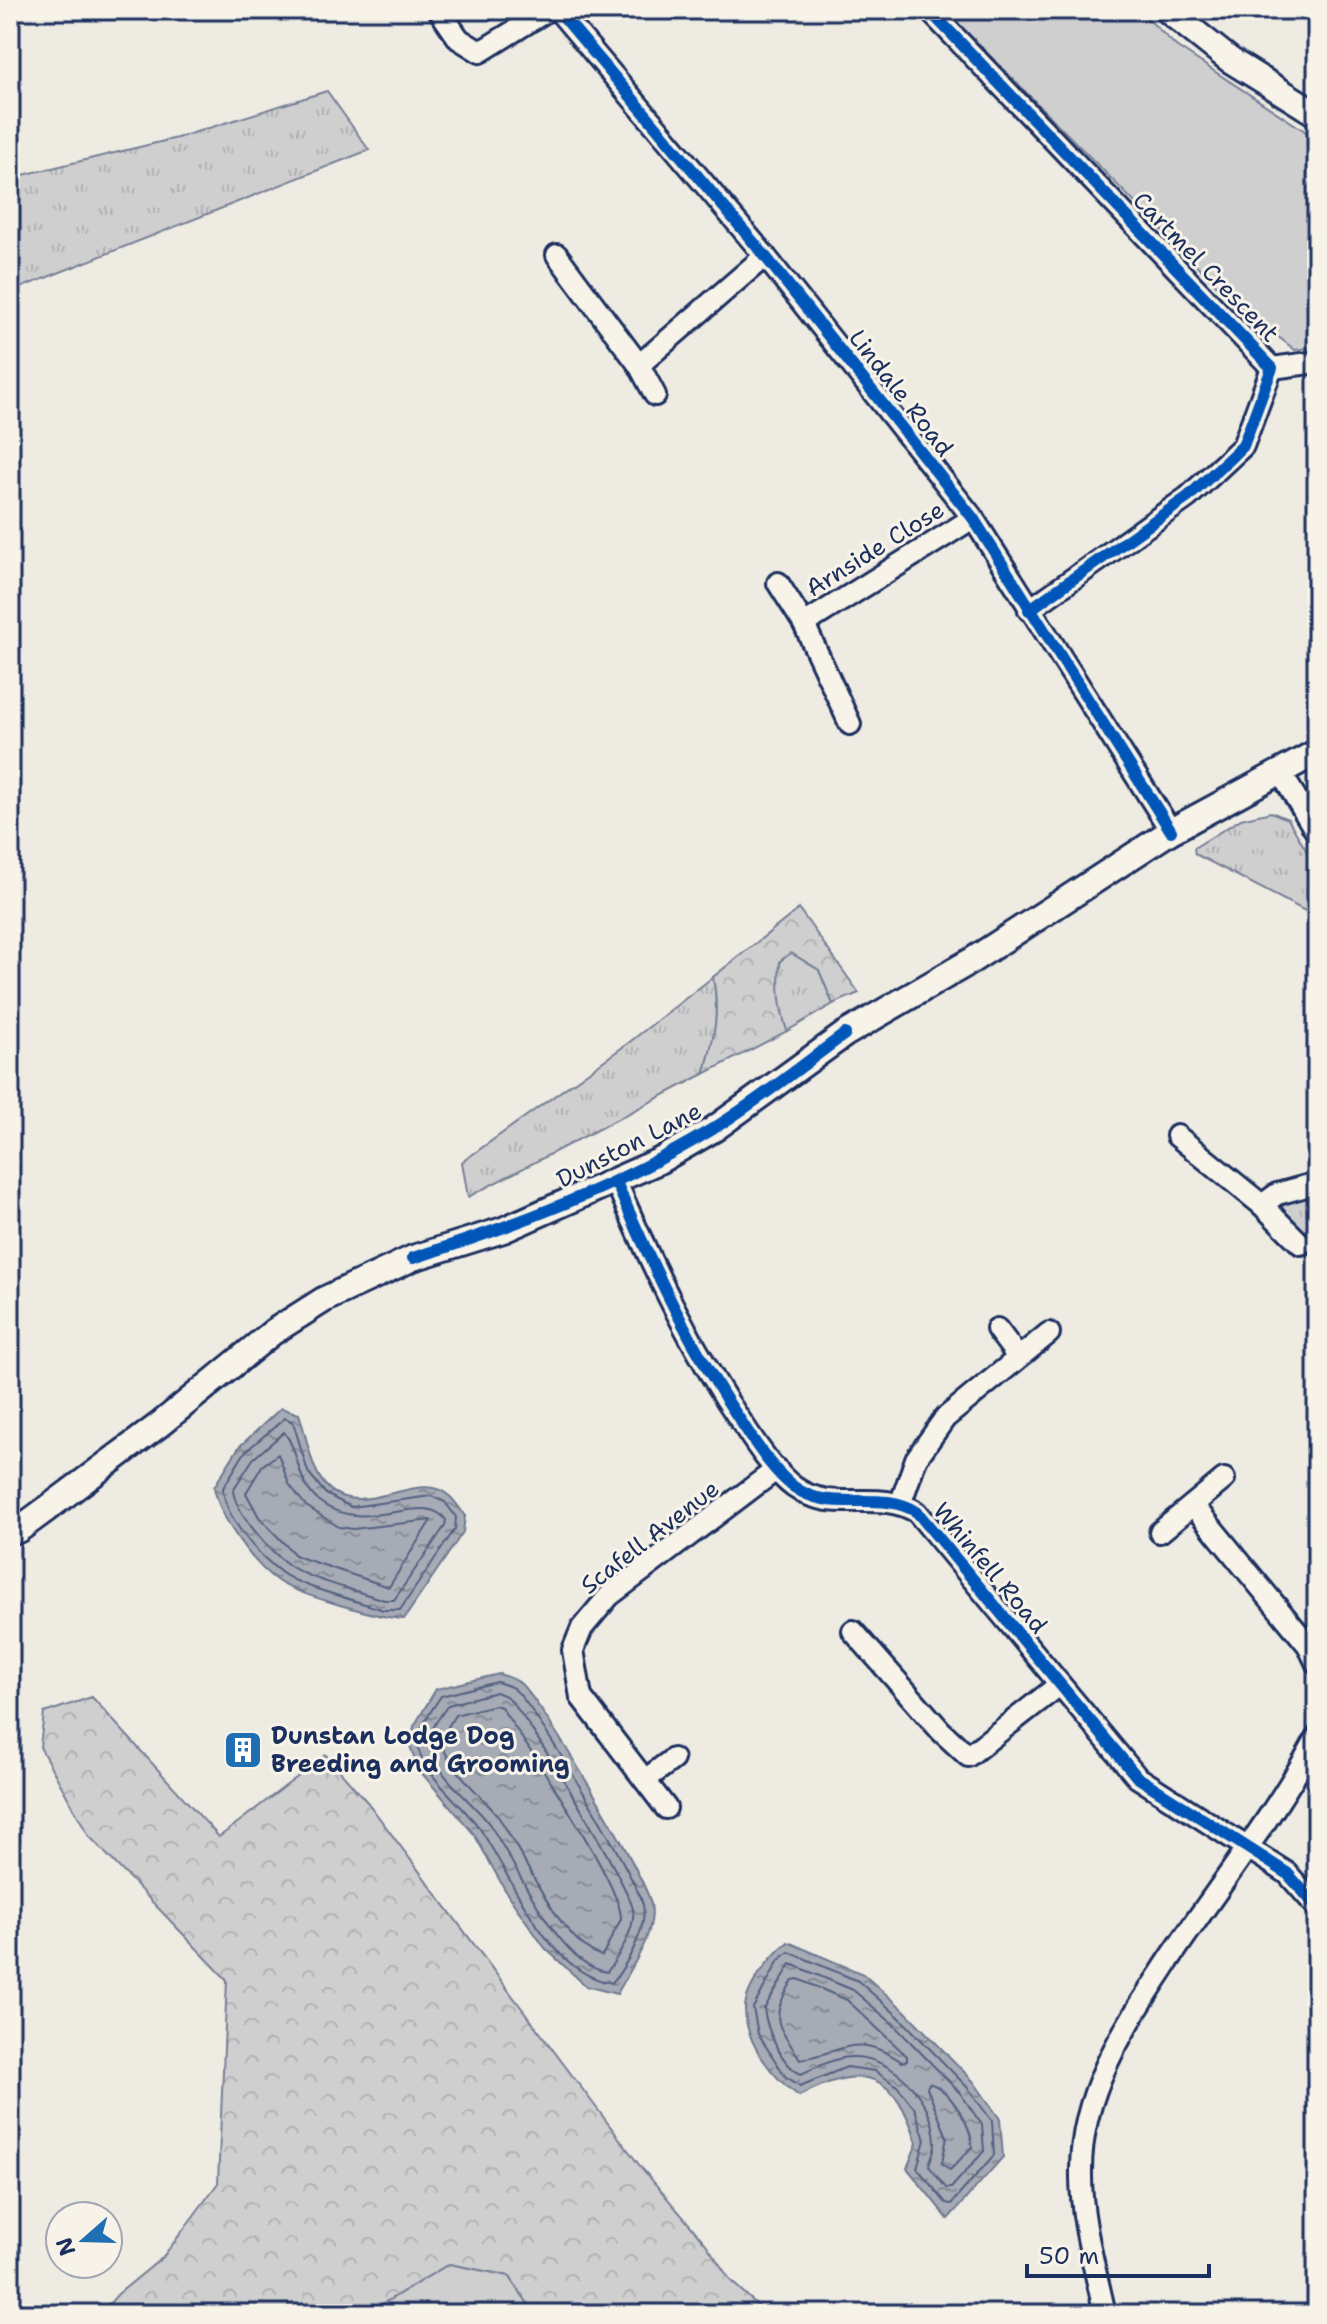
<svg xmlns="http://www.w3.org/2000/svg" width="1327" height="2324" viewBox="0 0 1327 2324" font-family="'Shantell Sans',sans-serif">
	<style>
		.grass { fill: url(#grass-tufts); stroke: #757f96; stroke-width: 2 }
		.forest { fill: url(#forest-crowns); stroke: #757f96; stroke-width: 2 }
		.green { fill: #cfcfcf; stroke: #757f96; stroke-width: 2 }
		.water { fill: url(#water-ripples); stroke: #6e7992; stroke-width: 2 }
		.lines { fill: none; stroke-linecap: round; stroke-linejoin: round }
		.shore { stroke: #536181; stroke-width: 2 }
		.minor-casing { stroke: #1b2f5e; stroke-width: 26 }
		.tertiary-casing { stroke: #1b2f5e; stroke-width: 30 }
		.minor { stroke: #f7f3e8; stroke-width: 20 }
		.tertiary { stroke: #f7f3e8; stroke-width: 24 }
		.cycleway-casing { stroke: #f7f3e8; stroke-width: 17 }
		.cycleway { stroke: #0057b8; stroke-width: 12 }
		.labels { text-anchor: middle; dominant-baseline: central; stroke-width: 6; stroke-linejoin: round; paint-order: stroke }
		.street-label { font-size: 24px; fill: #1b2f5e; stroke: #f7f3e8 }
		.poi-label { font-size: 24px; font-weight: bold; fill: #1b2f5e; stroke: #f7f3e8; text-anchor: start }
	</style>
	<defs>
		<pattern id="grass-tufts" width="24" height="20" patternUnits="userSpaceOnUse" patternTransform="scale(2)"><rect width="24" height="20" fill="#cfcfcf"/><path d="M3 7l-1-3M5 7V3M7 7l1-3M15 17l-1-3M17 17v-4M19 17l1-3" fill="none" stroke="#b1b2b4"/></pattern>
		<pattern id="forest-crowns" width="20" height="18" patternUnits="userSpaceOnUse" patternTransform="scale(2)"><rect width="20" height="18" fill="#cfcfcf"/><path d="M2 6a3 3 0 1 1 6 0M12 15a3 3 0 1 1 6 0" fill="none" stroke="#b1b2b4"/></pattern>
		<pattern id="water-ripples" width="26" height="14" patternUnits="userSpaceOnUse" patternTransform="scale(2)"><rect width="26" height="14" fill="#a6abb5"/><path d="M2 4q2-2 4 0t4 0M15 11q2-2 4 0t4 0" fill="none" stroke="#868c96"/></pattern>
	</defs>
	<rect width="100%" height="100%" fill="#eeebe2"/>
	<filter id="ink" filterUnits="userSpaceOnUse"><feTurbulence type="fractalNoise" baseFrequency=".0125" numOctaves="2"/><feDisplacementMap in="SourceGraphic" scale="16" xChannelSelector="R" yChannelSelector="G"/><feConvolveMatrix kernelMatrix="1 2 1 2 8 2 1 2 1" color-interpolation-filters="sRGB"/></filter>
	<g filter="url(#ink)">
		<!-- grass -->
		<g class="grass">
			<path d="M327,91L369,150L10,292V178L177,138Z"/>
			<path d="M1271,812L1288,819L1317,869V917L1195,854L1194,848L1241,819Z"/>
			<path d="M791,953L819,970L833,1004L787,1031L777,1002L780,960Z"/>
			<path d="M713,977C720,1012 714,1041 704,1074L468,1197L462,1162L627,1044Z"/>
			<path d="M1317,1193V1235L1310,1238L1285,1218L1282,1206Z"/>
		</g>
		<!-- forest -->
		<g class="forest">
			<path d="M799,909L859,993L833,1004L819,970L791,953L780,961C778,987 779,1006 787,1031L704,1074C714,1041 720,1012 713,977Z"/>
			<path d="M92,1697L219,1837L326,1755L368,1803L640,2166L706,2244L731,2281L767,2314H535L509,2276L449,2264L366,2314H100L118,2294L163,2257L218,2183L227,1980L89,1836L40,1747L44,1713Z"/>
		</g>
		<!-- green -->
		<g class="green">
			<path d="M945,10H1139L1176,46L1317,139V347L1295,350L1229,298Z"/>
			<path d="M449,2264L509,2276L535,2314H366Z"/>
		</g>
		<!-- water -->
		<g class="water">
			<path d="M281,1408L299,1414C305,1431 308,1451 315,1468C340,1528 399,1481 433,1488C449,1491 456,1503 465,1516L463,1532L404,1619C380,1618 299,1595 279,1582C253,1565 219,1517 214,1487L239,1447Z"/>
			<path d="M499,1674C506,1676 516,1679 521,1684C543,1704 645,1875 651,1904C657,1933 630,1969 617,1994L586,1986L545,1948L509,1897L474,1834L419,1770L410,1747L414,1726L436,1689Z"/>
			<path d="M788,1942L863,1974L904,2010L973,2081L1000,2119L1003,2157L948,2219L907,2168L917,2143C895,2072 864,2062 799,2096C773,2078 745,2043 745,2009C745,1987 772,1955 788,1942Z"/>
		</g>
		<g class="lines">
			<!-- shore -->
			<g class="shore">
				<path d="M285,1418L293,1422L308,1472L326,1494L351,1507L431,1496L445,1502L456,1517L455,1529L400,1610H383C359,1601 300,1587 282,1573C258,1555 225,1519 223,1488L245,1452Z"/>
				<path d="M284,1432C301,1453 295,1483 320,1502C366,1537 423,1489 446,1520L445,1526L394,1600H385C361,1592 307,1579 289,1565C270,1552 235,1512 233,1490L253,1459Z"/>
				<path d="M278,1454L289,1484L306,1506L339,1527L353,1529L431,1520L389,1587L296,1556L259,1517L246,1493L262,1466Z"/>
				<path d="M497,1682C502,1684 510,1685 514,1689C533,1702 637,1880 643,1905C648,1928 626,1966 612,1983C547,1974 513,1877 480,1829C465,1807 420,1772 418,1746C417,1729 432,1710 441,1696Z"/>
				<path d="M496,1692C498,1693 505,1695 507,1697C524,1709 631,1889 633,1910C636,1928 618,1957 607,1972C557,1966 514,1857 487,1821C469,1799 438,1776 430,1749C425,1734 440,1717 448,1705Z"/>
				<path d="M495,1705L501,1707C525,1742 622,1885 621,1919L602,1956C558,1942 523,1851 497,1815C484,1798 438,1758 442,1737L455,1715Z"/>
				<path d="M789,1952L858,1981L898,2016L967,2087L992,2121L994,2155L951,2204L946,2203L917,2168L925,2140L915,2109L897,2086L875,2071L847,2067L800,2086L785,2076L758,2034L753,2008L779,1960Z"/>
				<path d="M791,1964L853,1990L892,2023L960,2093L982,2125L984,2151L951,2188H946L929,2166C930,2158 936,2150 935,2142C934,2098 888,2049 842,2058C829,2061 814,2068 801,2074C781,2065 767,2030 764,2009Z"/>
				<path d="M798,1979L847,2000L907,2056V2061L902,2062C854,2030 845,2053 800,2059C776,2023 769,2019 793,1980Z"/>
				<path d="M929,2083C950,2089 972,2126 972,2147L950,2170L942,2163L947,2137L927,2088Z"/>
			</g>
			<defs>
				<g id="minor">
					<path d="M439,10L459,39L480,52L548,10"/>
					<path d="M558,10L765,256L973,518L1171,831"/>
					<path d="M929,10L1272,368L1243,446L1188,497L1029,610"/>
					<path d="M557,255L639,365L655,395"/>
					<path d="M639,365L765,256"/>
					<path d="M1272,368L1317,362"/>
					<path d="M778,583L804,624L850,724"/>
					<path d="M804,624L973,518"/>
					<path d="M1281,773L1317,833"/>
					<path d="M1177,1136L1262,1205L1277,1194L1317,1183"/>
					<path d="M616,1182C653,1268 691,1349 744,1426C757,1446 775,1473 794,1487C833,1515 878,1488 917,1512L1137,1777L1287,1873L1317,1907"/>
					<path d="M1262,1205L1301,1244"/>
					<path d="M997,1329L1018,1357"/>
					<path d="M901,1502L916,1459L945,1418L1049,1333"/>
					<path d="M1193,1505L1308,1645L1317,1664"/>
					<path d="M1160,1532L1224,1479"/>
					<path d="M853,1631L941,1731L968,1756L1058,1686"/>
					<path d="M645,1780L673,1759"/>
					<path d="M666,1808L581,1697L573,1650L582,1628L609,1596L777,1469"/>
					<path d="M1105,2314C1095,2267 1080,2219 1081,2170C1081,2090 1127,2024 1169,1960C1218,1887 1275,1815 1317,1737"/>
				</g>
				<g id="tertiary">
					<path d="M1167,10L1230,60L1317,114"/>
					<path d="M10,1530H18L48,1508L159,1425L273,1332L325,1299L413,1258L503,1230L659,1161L714,1129L845,1034L971,961L1171,831L1317,752"/>
				</g>
			</defs>
			<!-- minor casing -->
			<use href="#minor" class="minor-casing"/>
			<!-- tertiary casing -->
			<use href="#tertiary" class="tertiary-casing"/>
			<!-- minor -->
			<use href="#minor" class="minor"/>
			<!-- tertiary -->
			<use href="#tertiary" class="tertiary"/>
			<defs>
				<g id="cycleway">
					<path d="M558,10L765,256L973,518L1171,831"/>
					<path d="M929,10L1272,368L1243,446L1188,497L1029,610"/>
					<path d="M616,1182C653,1268 691,1349 744,1426C757,1446 775,1473 794,1487C833,1515 878,1488 917,1512L1137,1777L1287,1873L1317,1907"/>
					<path d="M413,1258C517,1225 617,1187 711,1130C757,1102 801,1066 845,1034"/>
				</g>
			</defs>
			<!-- cycleway casing -->
			<use href="#cycleway" class="cycleway-casing"/>
			<!-- cycleway -->
			<use href="#cycleway" class="cycleway"/>
		</g>
	</g>
	<!-- icons -->
	<defs>
		<symbol id="building-square" viewBox="-11 -11 22 22"><rect x="-9" y="-9" width="18" height="18" rx="4" fill="#1f6fb2" stroke="#f7f3e8"/><path d="M-4-6H4V6H1V3H-1V6H-4ZM-2.5-4.3h1.7v1.8h-1.7ZM.8-4.3h1.7v1.8H.8ZM-2.5-1h1.7V.8h-1.7ZM.8-1h1.7V.8H.8Z" fill="#fff"/></symbol>
	</defs>
	<g fill-rule="evenodd">
		<use href="#building-square" x="221" y="1728" width="44" height="44"/>
	</g>
	<g class="labels">
		<!-- street labels -->
		<g class="street-label">
			<text transform="translate(1206 267) rotate(46)">Cartmel Crescent</text>
			<text transform="translate(901 393) rotate(52)">Lindale Road</text>
			<text transform="translate(875 549) rotate(-32)">Arnside Close</text>
			<text transform="translate(629 1145) rotate(-27)">Dunston Lane</text>
			<text transform="translate(650 1537) rotate(-38)">Scafell Avenue</text>
			<text transform="translate(990 1568) rotate(50)">Whinfell Road</text>
		</g>
		<!-- poi labels -->
		<g class="poi-label">
			<text x="271" y="1736">Dunstan Lodge Dog<tspan x="271" dy="28">Breeding and Grooming</tspan></text>
		</g>
	</g>
	<!-- margin -->
	<rect width="1327" height="2324" fill="none" stroke="#f7f3e8" stroke-width="40"/>
	<rect x="20" y="20" width="1287" height="2284" fill="none" stroke="#1b2f5e" stroke-width="3" filter="url(#ink)"/>
	<!-- north arrow -->
	<g transform="translate(84 2240) rotate(250)"><circle r="38" fill="#f7f3e8" stroke="#9fa5b1" stroke-width="2"/>
	<path d="M0-6L14 30L0 20L-14 30Z" fill="#1f6fb2"/>
	<text y="-12" font-size="22" font-weight="bold" text-anchor="middle" fill="#1b2f5e">N</text>
	</g>
	<!-- scale -->
	<path d="M1027 2264v12h182v-12" fill="none" stroke="#1b2f5e" stroke-width="4"/>
	<text x="1039" y="2264" font-size="24" fill="#1b2f5e" stroke="#f7f3e8" stroke-width="6" paint-order="stroke">50 m</text>
</svg>
